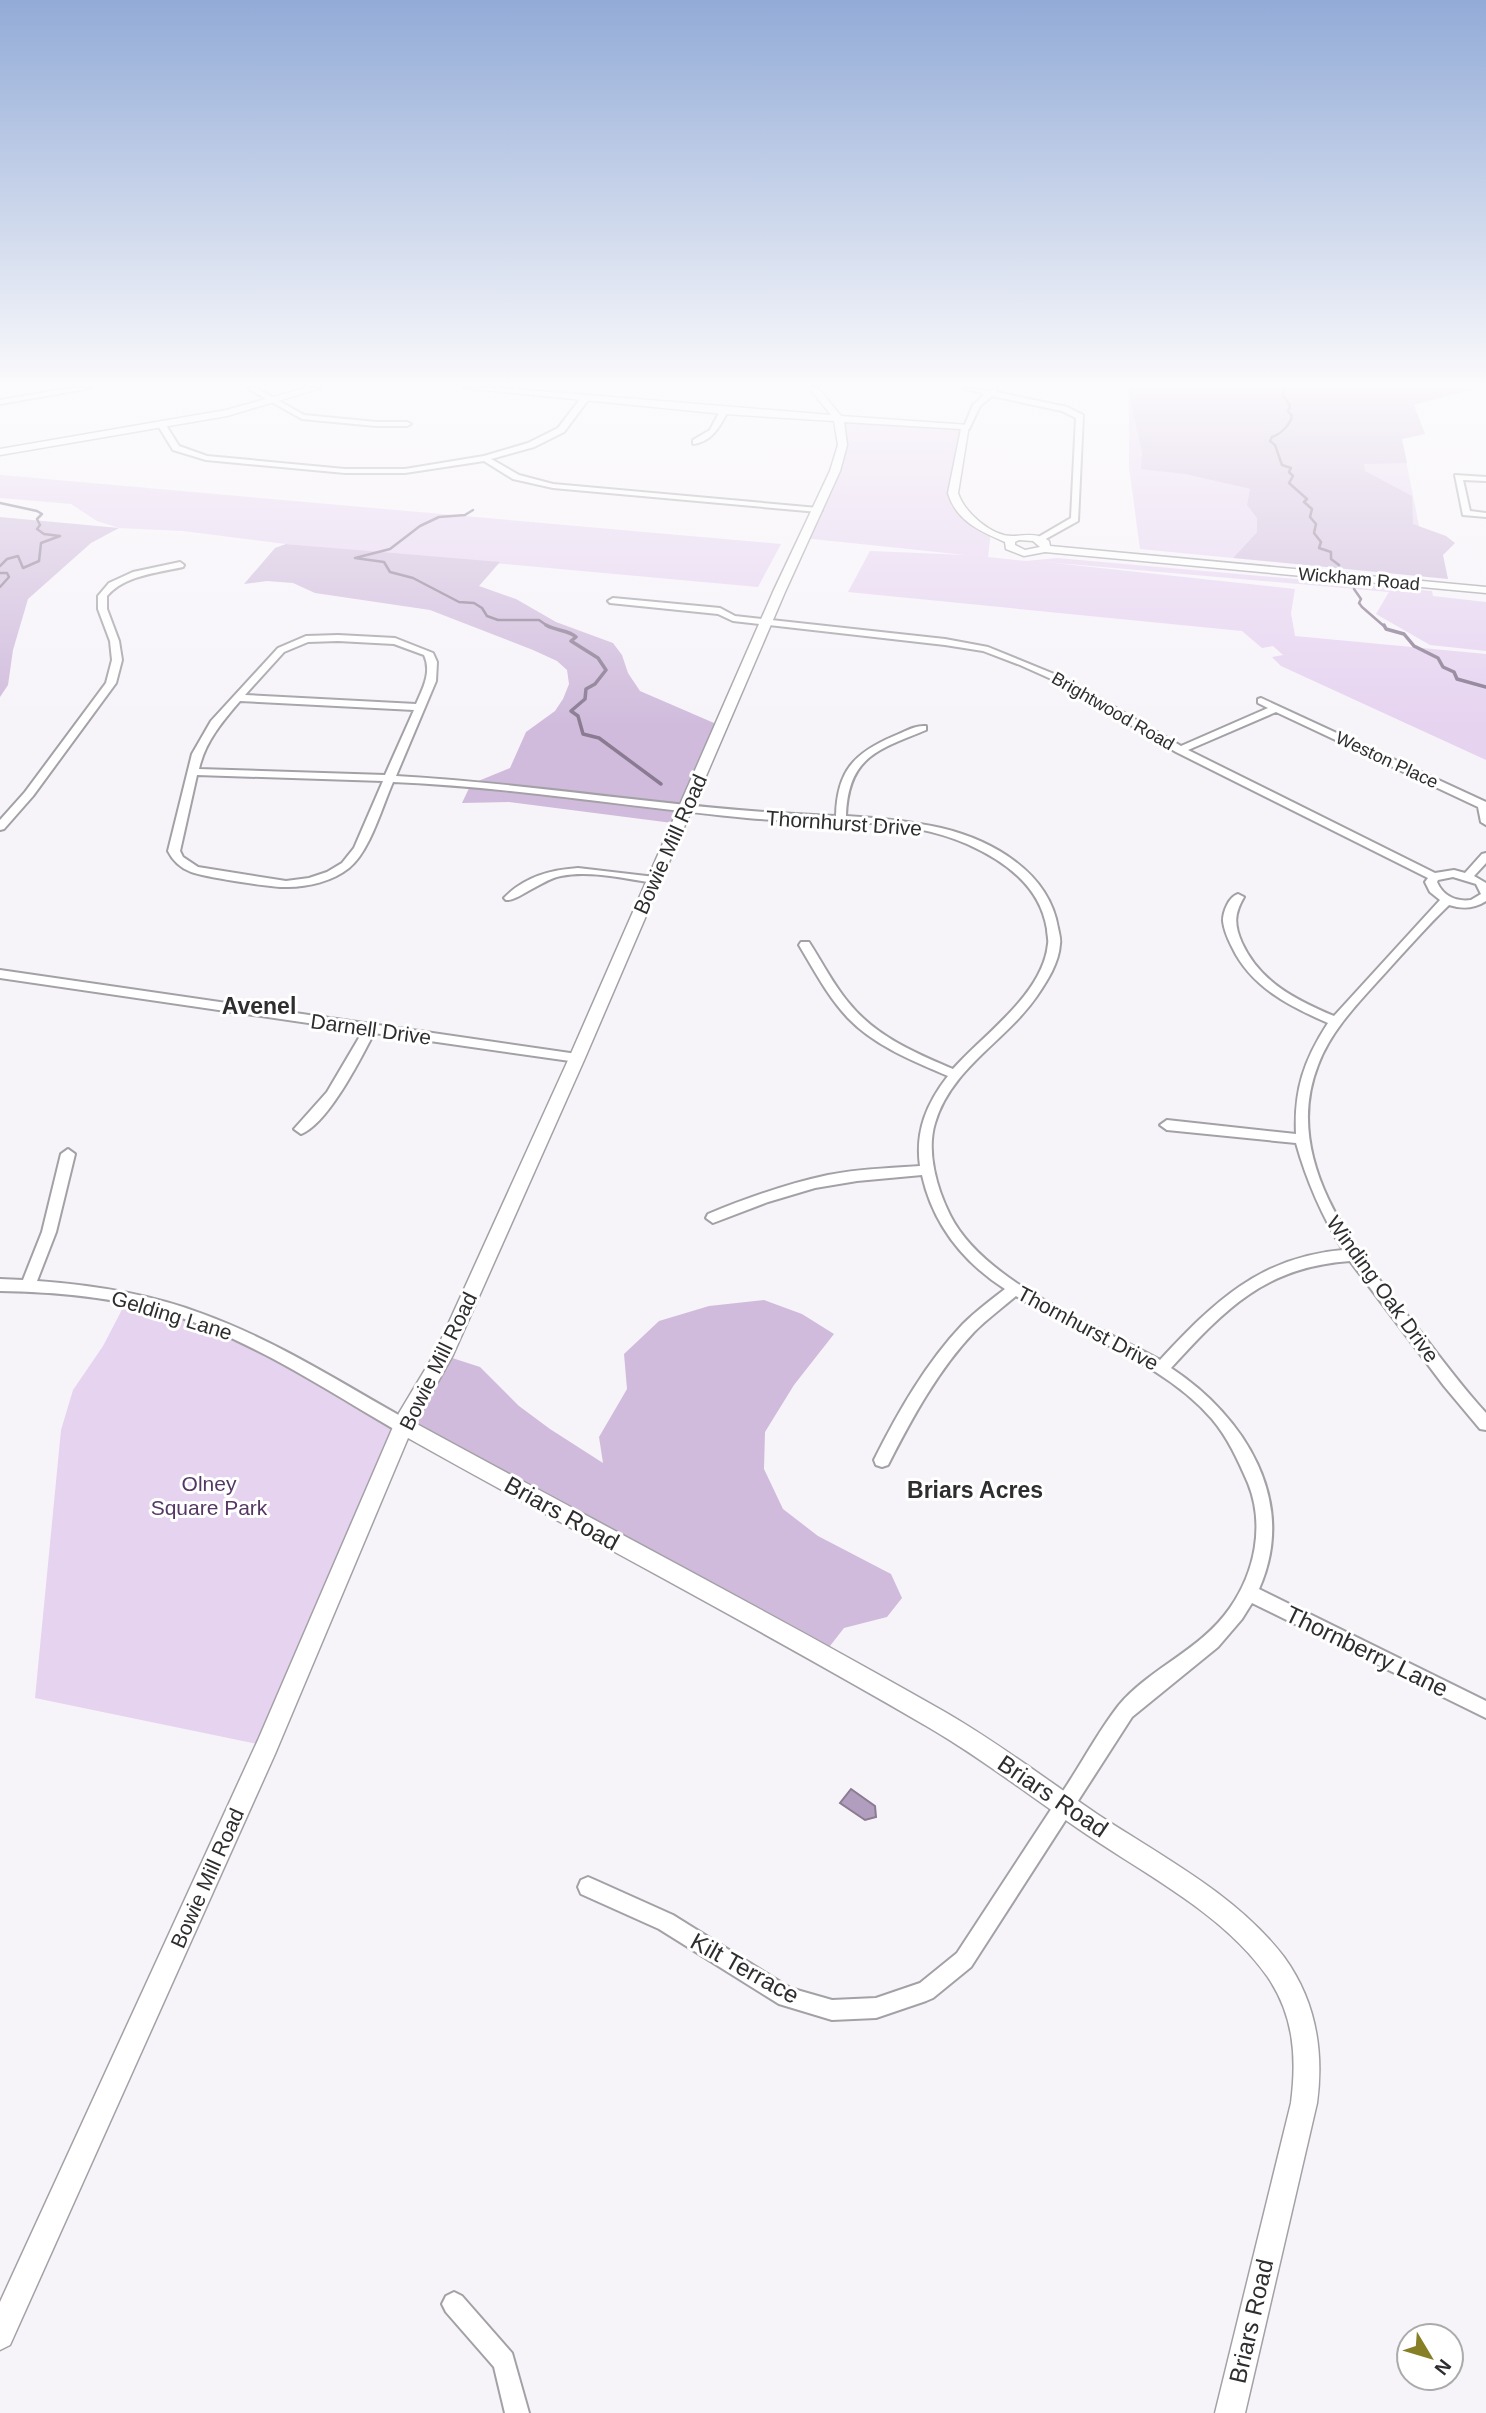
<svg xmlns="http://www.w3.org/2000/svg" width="1486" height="2413" viewBox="0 0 1486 2413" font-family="Arial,sans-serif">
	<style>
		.green { fill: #e6d3f0 }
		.forest { fill: #d0bbdc }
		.water { fill: #b19dbd; stroke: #8a7b92; stroke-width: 2 }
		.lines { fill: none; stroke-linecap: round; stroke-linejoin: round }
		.stream-far1 { stroke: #8a7b92; stroke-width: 2.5 }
		.stream { stroke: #8a7b92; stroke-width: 3.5 }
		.minor-casing { stroke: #a4a1a6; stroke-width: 4 }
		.tertiary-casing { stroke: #a4a1a6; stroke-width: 3 }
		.minor { fill: #fff; fill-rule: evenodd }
		.tertiary { fill: #fff; fill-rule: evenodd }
		.labels { text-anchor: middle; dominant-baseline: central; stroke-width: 6; stroke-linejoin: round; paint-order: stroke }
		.far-street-label { font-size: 18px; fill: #2e2d2f; stroke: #fff }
		.street-label { font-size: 21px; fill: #2e2d2f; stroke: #fff }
		.park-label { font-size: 21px; fill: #553764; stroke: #fff }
		.neighbourhood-label { font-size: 23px; font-weight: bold; fill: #2e2d2f; stroke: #fff }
		.near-street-label { font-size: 24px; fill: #2e2d2f; stroke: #fff }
	</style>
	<rect width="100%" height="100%" fill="#f7f4f9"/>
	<!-- green -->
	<g class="green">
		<path d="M1477,388L1396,409L1429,577L1260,476L1147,469L1184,474L1250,489L1257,518V532L1233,558L1140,549L1129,467V389Z"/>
		<path d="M838,420L966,427L954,501L991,532L988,557L1026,561L1057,558L1432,591L1433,596L1486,602V651L1430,645L1376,614L1389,592L1045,562L1295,589L1291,613L1295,636L1486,654V760L1281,666L1272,657L1283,655L1273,646L1262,648L1242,631L848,592L870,551L966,555L803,538L843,451Z"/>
		<path d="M0,475L781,544L758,587L286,544L183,531L119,528L97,521L71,504L0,498Z"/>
		<path d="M128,1298L221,1327L405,1427L267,1746L35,1698L61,1430L73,1390L103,1346Z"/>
	</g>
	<!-- forest -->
	<g class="forest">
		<path d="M1477,388L1414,405L1425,434L1402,439L1407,463L1364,464L1365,471L1412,496L1413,524L1446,536L1455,543L1443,555L1448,579L1233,558L1257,532V518L1247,505L1250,489L1184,474L1141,469L1142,453L1128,388Z"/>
		<path d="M0,517L119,528L91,543L28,599L13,650L8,685L0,697Z"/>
		<path d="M286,544L500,562L479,586L516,599L556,622L613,643L622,655L628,673L640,691L721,726L680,824L509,802L462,803L471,784L510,768L526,732L555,711L563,699L569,684L567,670L557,661L533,650L430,610L315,593L293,583L267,581L244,584L275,548Z"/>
		<path d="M764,1300L802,1314L834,1334L794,1385L765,1432L764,1469L783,1509L818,1536L891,1574L902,1598L887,1617L844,1628L823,1655L405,1427L443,1355L480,1367L519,1406L550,1429L603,1463L599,1437L627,1389L624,1354L659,1321L709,1306Z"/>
	</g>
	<!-- water -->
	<path class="water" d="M851,1789L875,1806L876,1817L865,1820L840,1803Z"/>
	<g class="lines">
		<!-- stream-far1 -->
		<g class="stream-far1">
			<path d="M1284,388L1283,395L1290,406L1288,411L1292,416C1290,425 1281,434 1272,437L1270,441L1275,445L1282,465L1291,468L1289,472L1293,476L1289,483L1307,499L1304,502L1312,509L1310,517L1316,524L1314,533L1321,542L1319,548L1331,552V559L1339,565"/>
			<path d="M0,503L37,511L42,514L37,519L40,525L37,529L44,534L60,536L41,543L39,561L23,568L18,556L7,559L0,566"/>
			<path d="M473,510L465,515L439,517L420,526L390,549L355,558L384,562L390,572L413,578L459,602L474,603L482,608L487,616L498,620H539L549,627"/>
			<path d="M0,573H7L9,577L0,587"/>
			<path d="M1354,589L1361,599L1359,603L1362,607L1385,627"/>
		</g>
		<!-- stream -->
		<g class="stream">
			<path d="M546,625C556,631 569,630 576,637L571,641L598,658L606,670L595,684L586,689L585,699L571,711L578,716L583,734L599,738L661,784"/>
			<path d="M1384,625L1386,629L1404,634L1414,646L1438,658L1443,667L1454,672L1457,679L1486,687"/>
		</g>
		<defs>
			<g id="minor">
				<path d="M71,388H91L0,404V400Z"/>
				<path d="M247,388H256L304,415L376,422H407L411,424L407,426H376L302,419Z"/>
				<path d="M963,388L989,391L997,388L996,392L1067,407L1083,415L1078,521L1042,541L1035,539L1071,518L1076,418L1062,411L992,396L980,406L969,429H963L973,405L985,394Z"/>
				<path d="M581,398L588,400L564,432L534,447L491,459L519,475L553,484L818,508L822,510L818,512L553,488L513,479L484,461L405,473H345L206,460L173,450L157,424L164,422L179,446L207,456L345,469H405L484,456L528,443L558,428Z"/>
				<path d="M721,409L728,411C720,426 712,442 693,444V440L710,430Z"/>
				<path d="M1455,475L1486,477V481L1463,480L1470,511L1486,513V517L1463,515Z"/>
				<path d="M180,562L184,565L183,567C157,573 125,575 107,596V609L119,641L122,660L116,683L33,796L4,829L0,830V820L25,792L106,683L112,660L110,641L98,609V596L109,583L133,572Z"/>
				<path d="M613,598L720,608L735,616L945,639L988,647L1064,678L1181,746L1268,708L1258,703V699L1261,698L1486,802V825L1481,822L1478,807L1276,712L1188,750L1435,873L1454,870L1465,873L1482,854L1486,853V863L1474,876L1486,883V901C1474,909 1462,909 1449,905C1427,926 1407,949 1387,971C1361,1000 1332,1028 1318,1065C1279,1164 1362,1258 1419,1330C1441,1358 1462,1387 1486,1413V1430L1480,1429L1444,1386L1350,1261C1265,1267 1226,1308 1171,1368C1245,1417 1298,1501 1259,1589L1486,1701V1718L1252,1603L1242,1619L1218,1647L1132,1717L971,1967L933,1998L926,2001L876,2018L832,2020L779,2004L659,1929L581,1894L578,1887L581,1880L588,1877L595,1880L673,1915L790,1988L832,2000L876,1998L920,1983L957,1953C994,1897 1030,1841 1067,1785C1084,1759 1100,1729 1119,1705C1150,1668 1201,1650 1230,1608C1255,1572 1265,1525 1248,1483C1238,1460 1228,1438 1212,1419C1161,1360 1079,1337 1016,1296C1002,1308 987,1319 974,1332C938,1370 912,1418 888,1465L882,1467L876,1465L874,1460C898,1412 926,1363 963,1324C976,1311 991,1300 1005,1289C963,1262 933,1224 922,1175L857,1181L815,1188L768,1202L713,1223L706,1218L708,1214C747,1198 786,1184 828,1175C858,1169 889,1168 920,1166C915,1131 927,1103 948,1076C913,1061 875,1046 848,1018C828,997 814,970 799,945L801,942H809C822,962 833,984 848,1002C875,1036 915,1053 953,1069C985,1033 1043,994 1048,944C1049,940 1047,934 1047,929C1040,886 1005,861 967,844C899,814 819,825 747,818C629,807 512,787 393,782C382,807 370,851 349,868C333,881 308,887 288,887C274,888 204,877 191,872C181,868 173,861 168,851L192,754L211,721L278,648L306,636L338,635L395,638L433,653L437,662L436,681L396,776C543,784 688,811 836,816C837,771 854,753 894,736C904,732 915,725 926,726V730C877,750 848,757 846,816C878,818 910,821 941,828C992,840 1049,872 1058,928C1059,933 1061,939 1060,944C1059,963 1047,981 1037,996C1006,1041 951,1068 935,1123C926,1152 937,1189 950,1215C984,1283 1096,1325 1160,1360C1214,1302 1260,1257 1343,1250C1322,1216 1307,1182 1296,1143L1167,1130L1160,1125L1167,1120L1296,1134C1294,1090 1304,1060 1328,1023C1289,1006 1251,987 1232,947C1228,939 1224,930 1223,921C1223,911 1229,897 1238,894L1244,897C1234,914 1234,925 1242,943C1260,982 1296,1000 1334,1016L1440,900L1430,892L1425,882L1428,878L1176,752L1058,682L1020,665L983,651L945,645L733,621L718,614L610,603L608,601ZM338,641L394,644L424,655C432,672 423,688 416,704L245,695L284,652L308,642ZM240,701L414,710L385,775L199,769C205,742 222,722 240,701ZM197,775L383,781L354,848L342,863L327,872L309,878L286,881L198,867L183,857L180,851ZM1453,877L1476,884L1481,894L1471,900C1456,902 1443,896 1437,882L1438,880Z"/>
				<path d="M578,868L655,877L661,880L655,883C625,879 591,870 561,876C543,879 516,902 506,900L504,898C524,877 550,870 578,868Z"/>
				<path d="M0,970L577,1054L583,1058L577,1062L374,1033C361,1058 328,1124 301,1134L294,1129L327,1092L363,1031L0,978Z"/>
				<path d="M68,1149L75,1154L56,1232L37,1281C93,1285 150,1294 203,1314C277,1341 343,1384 411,1422L413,1427L411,1432L405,1433L399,1432C325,1389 252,1340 170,1314C115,1297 57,1292 0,1291V1279L23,1280L42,1232L61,1154Z"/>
				<path d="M454,2292L462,2296L512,2353L529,2413H505L494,2367L446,2312L442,2304L446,2296Z"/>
			</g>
			<g id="tertiary">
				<path d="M305,388H321L227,416L0,455V449L226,410Z"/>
				<path d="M463,388H503L831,415L809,388H818L841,416L969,425L958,493C964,512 991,536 1012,536C1026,536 1035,532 1049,541L1050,546L1486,587V593L1045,552L1024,556L1006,549L1005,542C980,531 956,521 948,493L961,429L844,422L847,445L840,471L785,592L585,1058L453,1355L415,1423C591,1519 770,1612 945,1712C997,1742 1047,1780 1097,1814C1161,1856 1237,1895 1284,1957C1316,2001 1324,2051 1317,2103L1245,2413H1215L1291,2103C1297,2057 1294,2015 1267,1976C1223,1914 1148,1876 1086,1834C1034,1799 983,1759 928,1727C757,1627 581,1535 408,1438L275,1754L10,2345L0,2350V2302L258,1740L399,1413L435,1353L569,1058L773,592L830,471L838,445L834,421L724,414ZM1019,540L1033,541L1040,547L1025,550L1015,545V542Z"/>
			</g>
		</defs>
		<!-- minor casing -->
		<use href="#minor" class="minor-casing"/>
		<!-- tertiary casing -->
		<use href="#tertiary" class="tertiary-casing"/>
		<!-- minor -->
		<use href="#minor" class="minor"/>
		<!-- tertiary -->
		<use href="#tertiary" class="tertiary"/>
	</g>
	<!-- sky -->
	<linearGradient id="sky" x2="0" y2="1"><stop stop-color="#92abd7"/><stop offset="0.53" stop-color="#fbfafc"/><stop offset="1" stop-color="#fbfafc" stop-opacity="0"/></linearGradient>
	<rect width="1486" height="726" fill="url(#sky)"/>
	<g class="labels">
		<!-- far-street labels -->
		<g class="far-street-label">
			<text transform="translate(1359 579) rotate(5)">Wickham Road</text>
			<text transform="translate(1113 711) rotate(30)">Brightwood Road</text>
			<text transform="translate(1387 760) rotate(25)">Weston Place</text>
		</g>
		<!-- street labels -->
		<g class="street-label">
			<text transform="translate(844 823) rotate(4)">Thornhurst Drive</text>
			<text transform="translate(670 844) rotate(-66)">Bowie Mill Road</text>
			<text transform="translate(371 1029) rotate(8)">Darnell Drive</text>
			<text transform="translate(1383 1289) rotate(54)">Winding Oak Drive</text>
			<text transform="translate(172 1315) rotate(17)">Gelding Lane</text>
			<text transform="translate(1088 1328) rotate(28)">Thornhurst Drive</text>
			<text transform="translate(438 1361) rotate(-64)">Bowie Mill Road</text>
			<text transform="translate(207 1878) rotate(-66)">Bowie Mill Road</text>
		</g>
		<!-- park labels -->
		<g class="park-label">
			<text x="209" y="1483">Olney<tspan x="209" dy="24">Square Park</tspan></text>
		</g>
		<!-- neighbourhood labels -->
		<g class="neighbourhood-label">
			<text x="259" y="1006">Avenel</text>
			<text x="975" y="1490">Briars Acres</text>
		</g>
		<!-- near-street labels -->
		<g class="near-street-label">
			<text transform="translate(562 1513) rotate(29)">Briars Road</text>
			<text transform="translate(1367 1651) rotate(26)">Thornberry Lane</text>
			<text transform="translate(1053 1796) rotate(34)">Briars Road</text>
			<text transform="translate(745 1968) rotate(29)">Kilt Terrace</text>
			<text transform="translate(1251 2321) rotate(-77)">Briars Road</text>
		</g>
	</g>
	<!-- north arrow -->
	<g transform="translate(1430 2357) rotate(128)"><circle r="33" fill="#ffffff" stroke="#ababac" stroke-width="2"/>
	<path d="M0-5L12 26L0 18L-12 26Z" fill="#877f26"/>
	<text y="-10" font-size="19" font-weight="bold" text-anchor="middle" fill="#2e2d2f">N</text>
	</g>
</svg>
